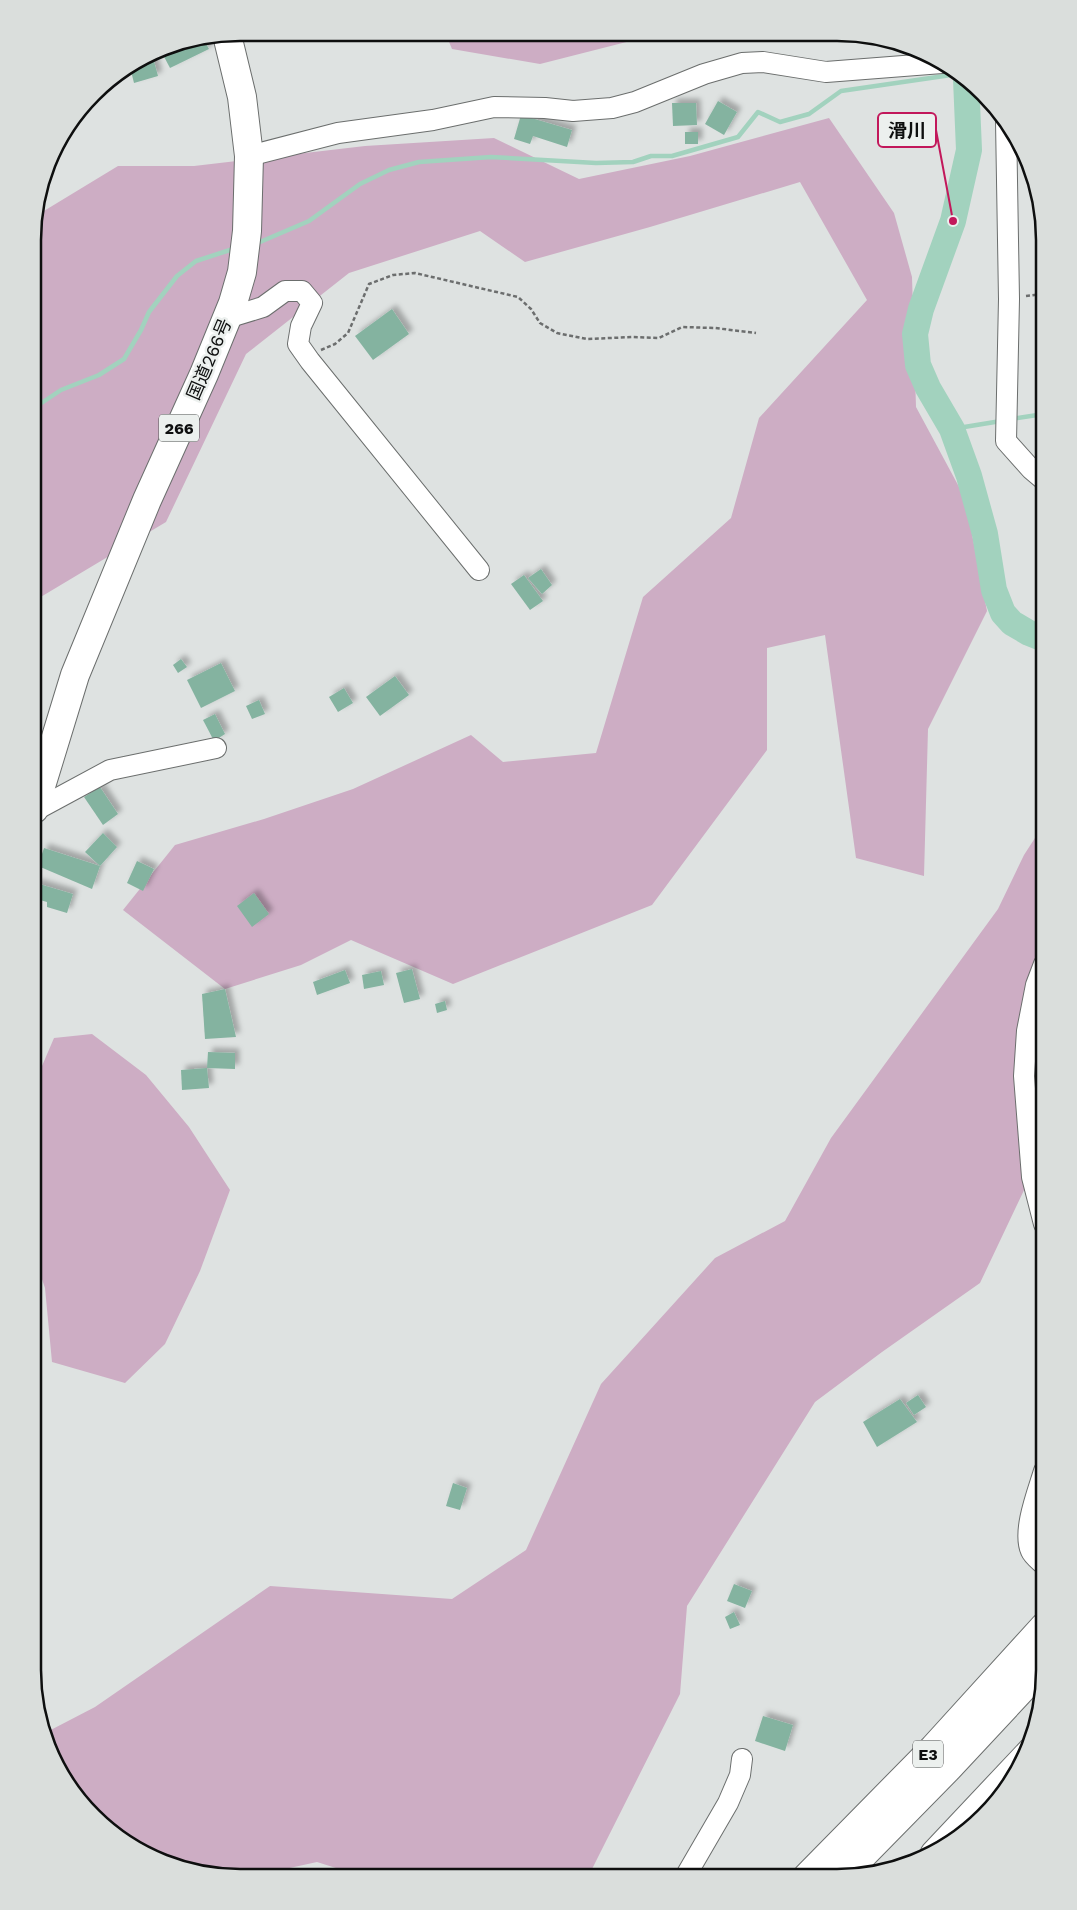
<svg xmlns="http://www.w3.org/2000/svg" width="1077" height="1910" viewBox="0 0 1077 1910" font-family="'Work Sans','Noto Sans JP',sans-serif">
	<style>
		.green { fill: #cdadc4 }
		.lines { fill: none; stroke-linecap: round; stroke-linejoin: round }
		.stream { stroke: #a2d2be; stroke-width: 4.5 }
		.river { stroke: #a2d2be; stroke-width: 26 }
		.building { fill: #84b3a0; filter: url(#shadow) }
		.minor-casing { stroke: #6b6e6d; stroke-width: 22 }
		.highway-casing { stroke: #6b6e6d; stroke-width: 30 }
		.path { stroke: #6c6e6e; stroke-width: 2.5; stroke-dasharray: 4 2.5; stroke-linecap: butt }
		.minor { stroke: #fff; stroke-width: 20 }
		.highway { stroke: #fff; stroke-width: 28 }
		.labels { text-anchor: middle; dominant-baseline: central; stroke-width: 5; stroke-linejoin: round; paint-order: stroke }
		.shield { fill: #ecf0ee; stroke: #515252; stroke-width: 1 }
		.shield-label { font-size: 16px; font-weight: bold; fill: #0e0f0f }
		.street-label { font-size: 18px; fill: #0e0f0f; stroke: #ecf0ee }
		.rim { fill: none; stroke: #0e0f0f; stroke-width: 2.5 }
		.leader { fill: none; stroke: #c2185b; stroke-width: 2 }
		.callout-dot { fill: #c2185b; stroke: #ecf0ee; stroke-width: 2 }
		.callout { fill: #ecf0ee; stroke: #c2185b; stroke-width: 2 }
		.callout-label { font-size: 19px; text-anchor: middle; font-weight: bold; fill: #0e0f0f }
	</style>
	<defs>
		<filter id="shadow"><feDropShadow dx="4.5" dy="-4.5" stdDeviation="2.5" flood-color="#0004"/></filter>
	</defs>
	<rect width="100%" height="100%" fill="#dee2e1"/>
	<!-- green -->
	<g class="green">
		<path d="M448,34L654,35L540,64L452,49L447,37Z"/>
		<path d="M829,118L894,213L912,277L916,407L965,498L987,611L928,729L924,876L856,858L825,635L767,648V750L652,905L453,984L351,940L301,965L225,989L123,910L175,845L264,819L353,789L471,735L503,762L596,753L643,597L731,518L759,418L867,300L800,182L650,227L525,262L480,231L349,273L246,354L166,522L34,601V217L118,166H194L365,146L494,138L579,179L690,156Z"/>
		<path d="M1044,824V1148L980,1283L882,1352L815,1402L687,1606L680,1694L588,1877L361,1876L317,1862L253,1876H213L160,1862L114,1834L75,1796L43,1734L95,1707L270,1586L452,1599L526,1550L601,1384L715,1258L785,1221L831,1138L998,909L1024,855Z"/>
		<path d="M92,1034L146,1075L189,1127L230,1190L200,1271L165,1344L125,1383L52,1362L45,1288L33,1253V1087L54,1038Z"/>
	</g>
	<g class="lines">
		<!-- stream -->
		<g class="stream">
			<path d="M260,242L309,221L360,184L389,170L419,162L491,157L596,163L633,162L651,156H672L738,137L758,112L780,122L809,114L841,91L958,74"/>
			<path d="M34,408L61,390L99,375L124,359L141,330L149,312L177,276L196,261L230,250"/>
			<path d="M1011,419L1044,414"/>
			<path d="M952,429L1001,421"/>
		</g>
		<!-- river -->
		<path class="river" d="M966,79L969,150L953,221L921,309L915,334L918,365L928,388L952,429L969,476L985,534L994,590L1003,613L1012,623L1029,633L1044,639"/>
	</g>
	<!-- building -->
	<g class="building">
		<path d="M204,40L209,49L170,68L160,49Z"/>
		<path d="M152,54L158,76L134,83L130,67Z"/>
		<path d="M718,101L737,112L724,135L705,124Z"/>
		<path d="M672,103H696L697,125L673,126Z"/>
		<path d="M521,115L572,130L567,147L533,136L530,144L514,139Z"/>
		<rect x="685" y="132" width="13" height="12"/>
		<path d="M392,309L409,334L373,360L355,336Z"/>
		<path d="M541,569L552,585L542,594L528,578Z"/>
		<path d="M524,575L543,601L530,610L511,584Z"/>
		<path d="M181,659L187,667L178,673L173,665Z"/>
		<path d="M221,663L235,691L201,708L187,680Z"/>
		<path d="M395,676L409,695L380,716L366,697Z"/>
		<path d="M344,688L353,703L338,712L329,697Z"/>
		<path d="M259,700L265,714L252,719L246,706Z"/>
		<path d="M215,714L225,734L214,741L203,720Z"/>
		<path d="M100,787L118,814L103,825L84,797Z"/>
		<path d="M103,833L117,847L100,866L85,852Z"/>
		<path d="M44,848L100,866L92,889L38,866Z"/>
		<path d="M137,861L154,869L143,891L127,883Z"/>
		<path d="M36,883L73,894L67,913L47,907V902L33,898Z"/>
		<path d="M254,893L269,914L252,927L237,906Z"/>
		<path d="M412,969L420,999L404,1003L396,973Z"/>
		<path d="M345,970L350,983L317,995L313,982Z"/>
		<path d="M381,971L384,985L364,989L362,975Z"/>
		<path d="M225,989L236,1037L205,1039L202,994Z"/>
		<path d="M445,1001L447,1010L437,1013L435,1004Z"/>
		<path d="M208,1052L235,1053V1069L207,1068Z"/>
		<path d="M207,1068L209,1088L182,1090L181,1070Z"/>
		<path d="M918,1395L926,1407L914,1415L906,1403Z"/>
		<path d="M900,1399L917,1422L877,1447L863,1422Z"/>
		<path d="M453,1483L467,1488L460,1510L446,1506Z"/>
		<path d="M734,1584L752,1591L745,1608L727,1601Z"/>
		<path d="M734,1612L740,1625L730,1629L725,1617Z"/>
		<path d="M763,1716L793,1725L785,1751L755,1741Z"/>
	</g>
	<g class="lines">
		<defs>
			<g id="minor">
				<path d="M1006,121L1009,299L1006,441L1031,469L1044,480"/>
				<path d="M249,156L338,133L433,120L494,107L545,108L573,111L612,108L635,102L704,74L742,63L763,62L826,72L942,63"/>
				<path d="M227,318L263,307L285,291H302L312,303L301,326L298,344L310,361L479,570"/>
				<path d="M34,811L110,770L216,748"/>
				<path d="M1044,1224L1032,1177L1024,1076L1027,1031L1036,985L1044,964"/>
				<path d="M1044,1565C1040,1561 1033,1556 1031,1551C1022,1531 1038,1491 1044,1471"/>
				<path d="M931,1852L1029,1748"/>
				<path d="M685,1877L728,1803L740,1775L742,1759"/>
			</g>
			<g id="highway">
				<path d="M34,809L75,675L147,500L204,374L233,303L242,272L247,231L249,156L242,97L227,35"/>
				<path d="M807,1877L934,1748L1044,1627"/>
				<path d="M841,1877L948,1768L1044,1665"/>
			</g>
		</defs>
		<!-- minor casing -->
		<use href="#minor" class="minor-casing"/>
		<!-- highway casing -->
		<use href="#highway" class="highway-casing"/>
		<!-- path -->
		<g class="path">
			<path d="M1026,296L1044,294"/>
			<path d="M321,350L335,344L348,333L369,284L393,275L415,273L518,297L531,309L540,323L557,333L587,339L633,337L659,338L682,327L715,328L756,333"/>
		</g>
		<!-- minor -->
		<use href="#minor" class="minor"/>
		<!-- highway -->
		<use href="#highway" class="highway"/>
	</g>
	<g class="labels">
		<!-- shield labels -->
		<g class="shield">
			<rect x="159" y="414.5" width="40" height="27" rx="4"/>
			<rect x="913" y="1740.5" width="30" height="27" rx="4"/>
		</g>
		<g class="shield-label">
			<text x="179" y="428">266</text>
			<text x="928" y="1754">E3</text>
		</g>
		<!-- street labels -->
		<g class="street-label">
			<text transform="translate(209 359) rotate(-67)">国道266号</text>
		</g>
	</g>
	<!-- crop -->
	<path d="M0 0H1077V1910H0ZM240 41H837A199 199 0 0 1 1036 240V1670A199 199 0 0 1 837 1869H240A199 199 0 0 1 41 1670V240A199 199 0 0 1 240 41Z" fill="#dadedc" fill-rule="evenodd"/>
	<path class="rim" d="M240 41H837A199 199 0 0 1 1036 240V1670A199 199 0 0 1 837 1869H240A199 199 0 0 1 41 1670V240A199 199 0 0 1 240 41Z"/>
	<!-- callouts -->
	<path class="leader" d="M953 221L936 130"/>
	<circle class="callout-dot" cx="953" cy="221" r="5"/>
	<rect class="callout" x="878" y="113" width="58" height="34" rx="5"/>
	<g class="callout-label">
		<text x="907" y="137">滑川</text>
	</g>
</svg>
